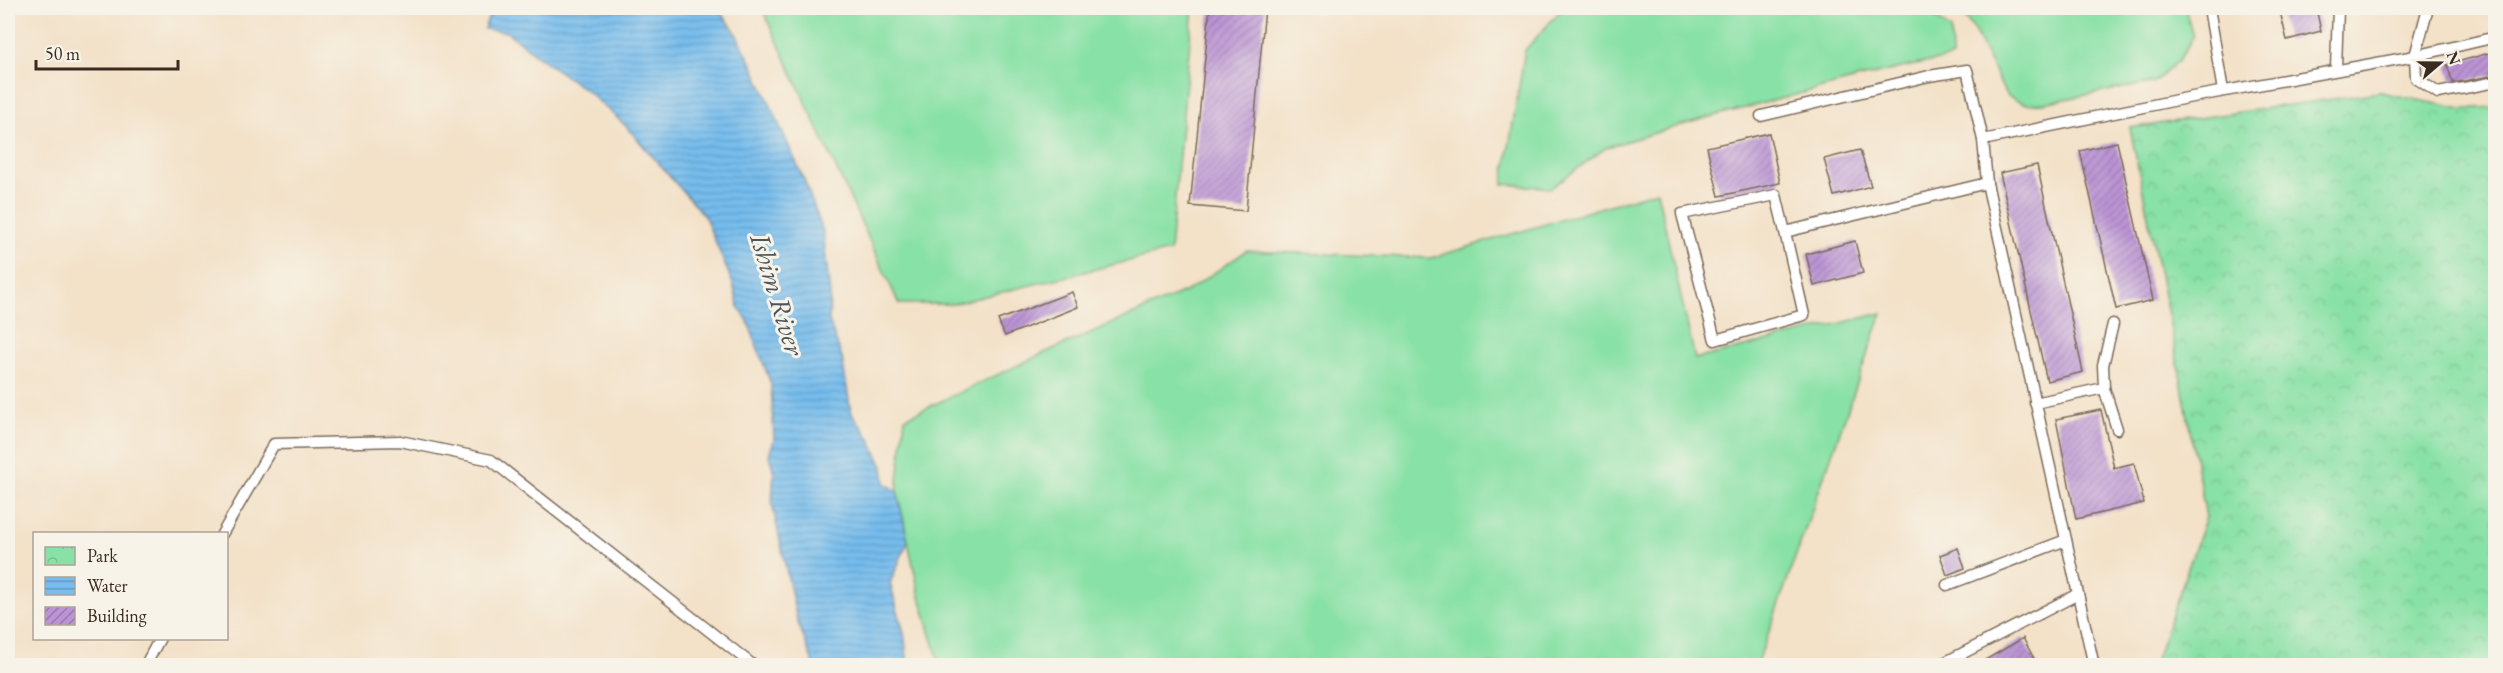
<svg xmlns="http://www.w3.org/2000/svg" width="2503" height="673" viewBox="0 0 2503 673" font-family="'EB Garamond',serif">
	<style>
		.green { fill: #88e1a6; stroke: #628662; stroke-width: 1.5 }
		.park { fill: url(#park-crowns); stroke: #628662; stroke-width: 1.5 }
		.water { fill: url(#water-rules); stroke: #587486; stroke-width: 1.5 }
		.building { fill: url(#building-hatch) }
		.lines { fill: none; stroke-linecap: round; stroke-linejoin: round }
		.lane-casing { stroke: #7b6a5a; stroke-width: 13 }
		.lane { stroke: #fff; stroke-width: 10 }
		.labels { text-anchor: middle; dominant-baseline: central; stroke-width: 6; stroke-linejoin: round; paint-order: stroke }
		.water-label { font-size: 28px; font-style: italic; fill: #4d565c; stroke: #f7f3e8 }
	</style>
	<defs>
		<pattern id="park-crowns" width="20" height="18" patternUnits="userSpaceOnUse" patternTransform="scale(1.5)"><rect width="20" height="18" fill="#88e1a6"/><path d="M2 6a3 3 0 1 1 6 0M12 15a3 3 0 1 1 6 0" fill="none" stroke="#76c18e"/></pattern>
		<pattern id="water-rules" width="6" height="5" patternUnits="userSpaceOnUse" patternTransform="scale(1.5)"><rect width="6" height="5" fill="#76bdee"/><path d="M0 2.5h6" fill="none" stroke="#629ac0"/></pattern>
		<pattern id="building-hatch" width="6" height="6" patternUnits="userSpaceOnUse" patternTransform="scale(1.5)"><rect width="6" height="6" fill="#bb94d5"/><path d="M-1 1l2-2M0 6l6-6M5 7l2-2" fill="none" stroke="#9979ac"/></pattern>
	</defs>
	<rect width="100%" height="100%" fill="#f7f3e8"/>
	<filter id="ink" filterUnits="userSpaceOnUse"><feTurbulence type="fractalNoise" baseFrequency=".0167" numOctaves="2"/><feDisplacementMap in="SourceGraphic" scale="12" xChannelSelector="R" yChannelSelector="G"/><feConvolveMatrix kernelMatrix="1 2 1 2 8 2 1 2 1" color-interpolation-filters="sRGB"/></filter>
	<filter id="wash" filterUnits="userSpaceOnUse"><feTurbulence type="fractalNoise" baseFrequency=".008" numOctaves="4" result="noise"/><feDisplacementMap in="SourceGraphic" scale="24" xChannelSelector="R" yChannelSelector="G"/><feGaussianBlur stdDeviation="1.35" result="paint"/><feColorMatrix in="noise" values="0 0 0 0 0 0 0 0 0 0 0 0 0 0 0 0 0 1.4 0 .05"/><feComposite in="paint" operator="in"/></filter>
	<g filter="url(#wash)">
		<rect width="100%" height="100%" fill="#f3e1c8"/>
		<!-- green -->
		<g class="green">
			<path d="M762,8H1193L1170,251L953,304H899Z"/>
			<path d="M1563,8H1924L1951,30L1952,57L1892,70L1706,118L1607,147L1551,188L1503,184L1525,50Z"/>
			<path d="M1958,8H2185L2193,37L2179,60L2155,82L2044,103L2024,104L2006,95L1973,28Z"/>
			<path d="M1657,191L1695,359L1882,313L1757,665H940L920,597L897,491L905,418L1042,354L1189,290L1246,251L1431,258Z"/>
		</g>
		<!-- park -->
		<path class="park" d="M2380,92L2462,109L2495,107V665H2154L2206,517L2179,369L2130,128Z"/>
		<!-- water -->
		<path class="water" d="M492,8H717L733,28L753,66L805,182L823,231L830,295L829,321L842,358L851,412L869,437L883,467L885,483L897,491L908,541L890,583L904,633L908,665H814L797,620L772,503L774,472L769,455L774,439L771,384L747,319L739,308L733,284L705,217L626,126L587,91L537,56L507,32L484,29Z"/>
		<g id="blocks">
			<!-- building -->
			<g class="building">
				<path d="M1210,8H1265L1246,211L1190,206Z"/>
				<path d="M2279,8H2316L2321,31L2287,40Z"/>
				<path d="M2496,51V75L2453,83L2447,65Z"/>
				<path d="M1769,133L1780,183L1719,196L1707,147Z"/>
				<path d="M2117,142L2153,300L2116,309L2080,151Z"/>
				<path d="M1860,150L1871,186L1834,196L1824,159Z"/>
				<path d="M2037,165L2083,372L2047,381L2000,173Z"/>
				<path d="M1855,241L1863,273L1814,286L1806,254Z"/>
				<path d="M1072,292L1078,307L1005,336L998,320Z"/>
				<path d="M2101,410L2114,468L2134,463L2144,503L2076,519L2056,419Z"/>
				<path d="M1958,548L1965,568L1947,575L1940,555Z"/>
				<path d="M2023,638L2038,666H1975Z"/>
			</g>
		</g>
	</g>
	<g filter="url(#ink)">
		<use href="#blocks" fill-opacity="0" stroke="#7b6a5a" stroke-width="1.5"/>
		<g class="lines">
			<defs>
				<g id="lane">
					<path d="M2209,8L2223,91"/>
					<path d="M2428,8L2415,56L2496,37"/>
					<path d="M2336,69L2338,8"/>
					<path d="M1761,116L1929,76L1967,70L1983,140L1987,183L2094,666"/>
					<path d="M1983,140L2187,98L2415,56L2416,78L2438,93L2496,82"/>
					<path d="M1785,232L1804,315L1715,340L1682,214L1776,195L1785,232L1987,183"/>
					<path d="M2104,388L2117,429"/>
					<path d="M2035,403L2104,388L2103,365L2113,324"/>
					<path d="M222,534L274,444L400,441L491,460L754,666"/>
					<path d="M1947,585L2066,540"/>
					<path d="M145,666L160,638"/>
					<path d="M1938,666L2078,594"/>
				</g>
			</defs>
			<!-- lane casing -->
			<use href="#lane" class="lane-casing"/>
			<!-- lane -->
			<use href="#lane" class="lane"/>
		</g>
	</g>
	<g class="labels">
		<!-- water labels -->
		<g class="water-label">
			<text transform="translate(778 294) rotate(73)">Ishim River</text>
		</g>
	</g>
	<!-- margin -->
	<rect width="2503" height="673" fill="none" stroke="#f7f3e8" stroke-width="30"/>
	<!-- legend -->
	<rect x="33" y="532" width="195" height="108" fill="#f7f3e8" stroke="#aca397" stroke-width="1.5"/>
	<rect x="45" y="547" width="30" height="18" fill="url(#park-crowns)" stroke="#aca397" stroke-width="1.5"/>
	<text x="87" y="562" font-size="18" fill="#3b2a1e">Park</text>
	<rect x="45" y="577" width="30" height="18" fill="url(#water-rules)" stroke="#aca397" stroke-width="1.5"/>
	<text x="87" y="592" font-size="18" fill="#3b2a1e">Water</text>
	<rect x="45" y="607" width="30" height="18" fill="url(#building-hatch)" stroke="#aca397" stroke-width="1.5"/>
	<text x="87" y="622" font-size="18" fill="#3b2a1e">Building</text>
	<!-- north arrow -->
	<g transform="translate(2440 63) rotate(70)" stroke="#f7f3e8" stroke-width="4.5" paint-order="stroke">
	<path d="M0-4.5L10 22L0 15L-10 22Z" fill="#3b2a1e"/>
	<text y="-9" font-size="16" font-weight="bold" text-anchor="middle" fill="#3b2a1e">N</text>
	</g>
	<!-- scale -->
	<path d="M36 60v9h142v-9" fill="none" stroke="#3b2a1e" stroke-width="3"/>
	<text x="45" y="60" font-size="18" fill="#3b2a1e" stroke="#f7f3e8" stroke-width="4.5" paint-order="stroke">50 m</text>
</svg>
